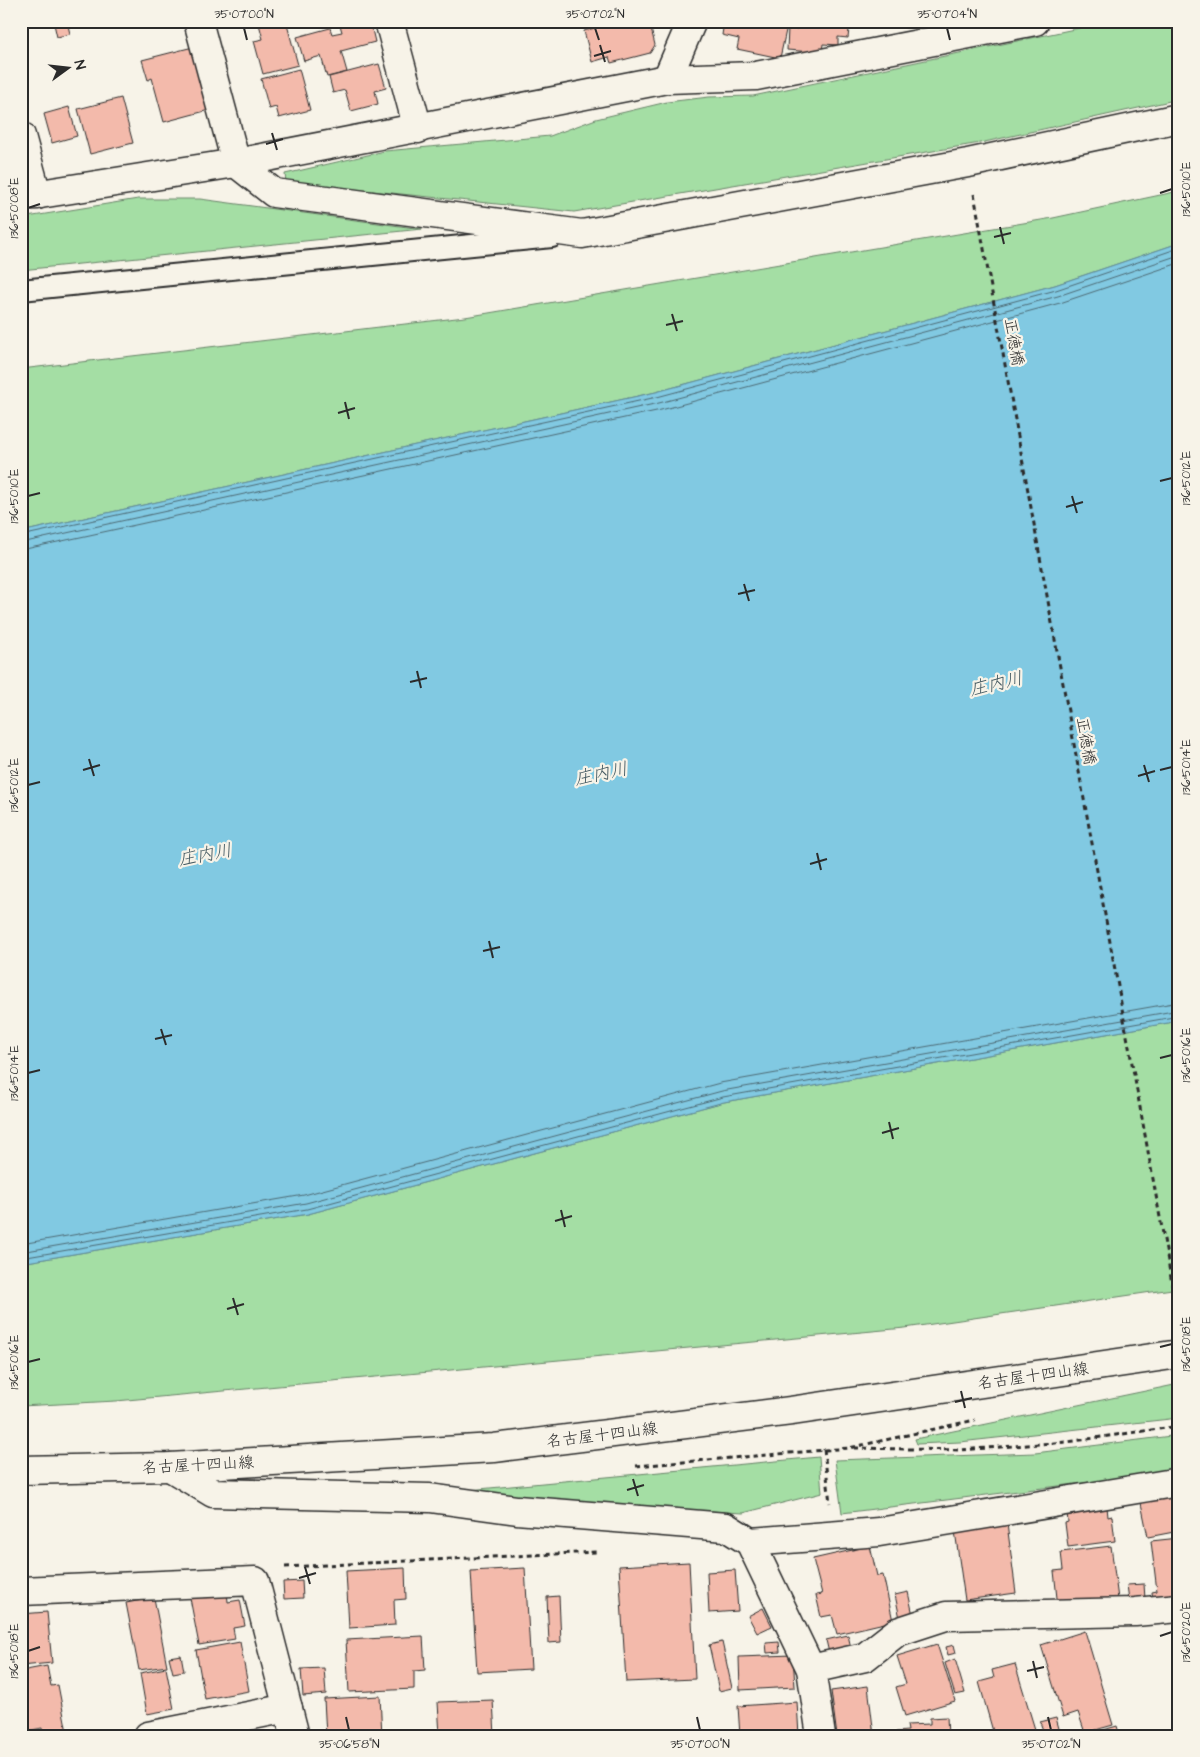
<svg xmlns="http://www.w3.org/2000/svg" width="1200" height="1757" viewBox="0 0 1200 1757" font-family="'Architects Daughter','Klee One',sans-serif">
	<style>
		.green { fill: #a4dea4; stroke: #688468 }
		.water { fill: #81c9e2; stroke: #5f8a99 }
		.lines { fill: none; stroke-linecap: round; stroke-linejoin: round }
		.shore { stroke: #4d6a74; stroke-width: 1 }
		.building { fill: #f3baab; stroke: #2b2b2b }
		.service-casing { stroke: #2b2b2b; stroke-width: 24 }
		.minor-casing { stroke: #2b2b2b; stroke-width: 31 }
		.primary-casing { stroke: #2b2b2b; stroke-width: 31 }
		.path { stroke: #2b2b2b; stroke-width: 3; stroke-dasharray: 5 4; stroke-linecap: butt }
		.service { stroke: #f7f3e8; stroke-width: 20 }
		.minor { stroke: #f7f3e8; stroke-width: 28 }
		.primary { stroke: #f7f3e8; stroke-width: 28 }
		.ticks { fill: none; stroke: #2b2b2b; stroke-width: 2 }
		.labels { text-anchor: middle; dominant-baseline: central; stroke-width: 4.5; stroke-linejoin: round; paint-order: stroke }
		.street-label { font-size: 16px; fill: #2b2b2b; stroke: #f7f3e8 }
		.water-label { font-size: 18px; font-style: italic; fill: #455a62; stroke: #f7f3e8 }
		.neatline { fill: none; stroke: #2b2b2b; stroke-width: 2 }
		.ticks-label { font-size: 12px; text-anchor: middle; fill: #2b2b2b }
	</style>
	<rect width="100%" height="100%" fill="#f7f3e8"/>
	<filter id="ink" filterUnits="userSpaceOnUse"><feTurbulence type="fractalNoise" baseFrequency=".02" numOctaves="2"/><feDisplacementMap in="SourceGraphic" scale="10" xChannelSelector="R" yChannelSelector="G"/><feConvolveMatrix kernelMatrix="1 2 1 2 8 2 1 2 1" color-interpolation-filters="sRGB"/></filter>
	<g filter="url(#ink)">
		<!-- green -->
		<g class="green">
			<path d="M1113,21H1179V99L980,143L574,212L286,182L285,174L385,151L550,136L596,119L667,102L709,97L753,96Z"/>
			<path d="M1179,191V243L1055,285L656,392L21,532V369L465,317L1053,218Z"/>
			<path d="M138,199H200L422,229L21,270V218Z"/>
			<path d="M1179,1021V1288L905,1328L116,1401L21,1406V1263L308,1214L724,1102Z"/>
			<path d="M1179,1384V1418L960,1442L917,1444L915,1439Z"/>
			<path d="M1179,1435V1468L1139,1476L842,1513L835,1460L1035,1453Z"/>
			<path d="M819,1457L822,1493L743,1513L456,1496L458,1491Z"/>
		</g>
		<!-- water -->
		<path class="water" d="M1179,243V1021L724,1102L308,1214L21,1263V532L656,392L1055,285Z"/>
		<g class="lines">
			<!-- shore -->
			<g class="shore">
				<path d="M21,536L657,397L1056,290L1179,248"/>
				<path d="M21,543L659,403L1058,296L1179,255"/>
				<path d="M21,550L661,410L1060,303L1179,263"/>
				<path d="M21,1244L304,1195L720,1083L1179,1002"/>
				<path d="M21,1252L306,1203L722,1091L1179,1010"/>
				<path d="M21,1258L307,1209L723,1097L1179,1016"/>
			</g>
		</g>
		<!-- building -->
		<g class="building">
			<path d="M67,21L70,34L57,37L54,24Z"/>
			<path d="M268,21H286L298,65L263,74L254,41L263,39L259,24Z"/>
			<path d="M354,21H370L375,42L341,51L347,72L327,77L321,56L304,61L297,37L330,28L332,34L342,32L340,25Z"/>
			<path d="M554,21H580L555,28Z"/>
			<path d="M620,21H649L655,45L650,53L611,63L609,57L592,62L584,31Z"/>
			<path d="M732,21H788L780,58L737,49L739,39L722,35L724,22L732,24Z"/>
			<path d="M798,21H850L848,38L838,37V45L823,44L822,51L812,50V52L787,50L788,28L797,29Z"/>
			<path d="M862,21H892V23L863,27Z"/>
			<path d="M193,47L209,110L164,122L152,78L148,80L142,60Z"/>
			<path d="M379,64L386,88L375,91L378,104L351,111L345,90L333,93L329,77Z"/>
			<path d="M299,69L310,110L279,118L276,107L269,109L261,79Z"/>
			<path d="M121,98L133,143L90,154L78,109Z"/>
			<path d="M69,107L77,136L52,143L44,114Z"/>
			<path d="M1179,1495V1531L1148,1537L1141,1503Z"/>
			<path d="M1107,1507L1108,1517L1112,1516L1115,1541L1068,1547L1065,1523L1068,1522L1067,1513Z"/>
			<path d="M1007,1524L1016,1593L965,1600L955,1531Z"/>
			<path d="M1179,1538V1597L1153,1600L1152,1592L1157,1591L1151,1541Z"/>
			<path d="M870,1546L877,1576L883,1575L893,1621L837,1634L832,1615L821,1617L816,1595L822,1594L813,1559Z"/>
			<path d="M1111,1546L1118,1599L1058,1607L1054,1571L1063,1570L1061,1552Z"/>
			<path d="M689,1562L695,1679L626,1682L619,1566Z"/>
			<path d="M405,1568L406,1599L394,1600L395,1625L349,1628L346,1571Z"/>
			<path d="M525,1568L531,1669L477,1672L471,1571Z"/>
			<path d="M735,1570L738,1611L709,1613L707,1572Z"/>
			<path d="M302,1581L303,1598L284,1599L283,1582Z"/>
			<path d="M1144,1584L1145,1599L1129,1600L1127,1585Z"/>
			<path d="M227,1591L228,1602L240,1600L245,1626L233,1628L235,1639L199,1645L190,1598Z"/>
			<path d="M908,1592L914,1620L901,1623L895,1595Z"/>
			<path d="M559,1596L561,1642L549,1643L547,1597Z"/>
			<path d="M154,1598L167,1666L139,1670L126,1603Z"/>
			<path d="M763,1608L772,1626L757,1633L748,1616Z"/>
			<path d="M47,1612L52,1663L21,1666V1614Z"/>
			<path d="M1085,1631L1113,1725L1085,1733L1078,1712L1063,1717L1041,1645Z"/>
			<path d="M848,1635L851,1648L829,1653L826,1640Z"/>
			<path d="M423,1636L425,1670L414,1671V1689L349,1692L346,1640Z"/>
			<path d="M240,1642L249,1691L205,1699L196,1650Z"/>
			<path d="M722,1642L732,1688L719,1691L709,1645Z"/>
			<path d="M779,1642L780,1652L767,1653L766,1643Z"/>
			<path d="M937,1644L955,1701L905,1716L896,1687L906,1684L897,1656Z"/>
			<path d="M954,1645L956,1653L948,1655L946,1647Z"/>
			<path d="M181,1655L184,1671L173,1673L169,1657Z"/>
			<path d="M793,1655L795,1687L740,1690L739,1657Z"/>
			<path d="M955,1659L965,1693L955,1695L945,1663Z"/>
			<path d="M1015,1664L1037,1736H990L994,1735L979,1682L994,1678L992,1670Z"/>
			<path d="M47,1666L51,1686L58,1685L67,1732L43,1736L42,1728L21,1732V1671Z"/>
			<path d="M166,1668L174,1709L147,1714L140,1673Z"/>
			<path d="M324,1668L326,1694L303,1696L301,1669Z"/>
			<path d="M868,1686L874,1736H837L831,1691Z"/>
			<path d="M380,1696L382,1736H326L324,1699Z"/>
			<path d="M493,1700L495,1736H440L438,1702Z"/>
			<path d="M797,1702L799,1736H740L738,1706Z"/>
			<path d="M947,1717L948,1736H897L896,1732L908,1731L907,1725L930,1724V1718Z"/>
			<path d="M1056,1718L1060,1732L1045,1736L1040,1722Z"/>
			<path d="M1117,1726L1120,1736H1087V1735Z"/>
		</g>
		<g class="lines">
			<defs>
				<path id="service" d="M21,290L552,237"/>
				<g id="minor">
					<path d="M198,21L236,163L274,193L582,234L968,163L1179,118"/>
					<path d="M389,21L418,129"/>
					<path d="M667,79L692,21"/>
					<path d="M21,136L37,195"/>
					<path d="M21,197L236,163L667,79L756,76L1035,21"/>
					<path d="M170,1467L213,1493L430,1498L517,1510L726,1527L750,1542L811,1669L821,1736"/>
					<path d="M750,1542L879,1532L1179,1482"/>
					<path d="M21,1591L255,1581L295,1736"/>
					<path d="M811,1669L865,1657L897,1632L946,1616L1135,1612L1179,1608"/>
					<path d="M148,1736L288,1708"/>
				</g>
				<path id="primary" d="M21,1470L170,1467L494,1448L791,1411L1179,1354"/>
			</defs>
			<!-- service casing -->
			<use href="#service" class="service-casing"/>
			<!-- minor casing -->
			<use href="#minor" class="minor-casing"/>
			<!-- primary casing -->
			<use href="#primary" class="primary-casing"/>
			<!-- path -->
			<g class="path">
				<path d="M974,194L1179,1322"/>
				<path d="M854,1448L960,1450L1067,1442L1179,1426"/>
				<path d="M824,1449L830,1503"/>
				<path d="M636,1466L849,1448L975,1420"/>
				<path d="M285,1567L596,1552"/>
			</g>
			<!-- service -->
			<use href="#service" class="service"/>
			<!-- minor -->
			<use href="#minor" class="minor"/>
			<!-- primary -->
			<use href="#primary" class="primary"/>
		</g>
	</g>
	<!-- ticks -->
	<path class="ticks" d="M244,28L247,40M595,28L599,40M947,28L950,40M600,45L605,62M594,56L611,51M272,133L277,150M266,144L283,139M1160,193L1172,189M28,208L40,204M1000,227L1004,244M994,237L1011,233M672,314L677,331M666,325L683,321M345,402L349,419M338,413L355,408M1160,481L1172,478M28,496L40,493M1072,496L1077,513M1066,507L1083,502M744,584L749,601M738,594L755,590M417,671L421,688M410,682L427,678M89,759L94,776M1144,765L1149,782M83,770L100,765M1160,770L1172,767M1138,776L1155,771M28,785L40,782M817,853L821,870M810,864L827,859M489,941L493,958M483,951L500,947M161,1029L166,1045M155,1039L172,1035M1160,1058L1172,1055M28,1073L40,1070M889,1122L893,1139M882,1133L899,1128M561,1210L565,1227M555,1221L572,1216M233,1298L238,1315M227,1309L244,1304M1160,1347L1172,1344M28,1362L40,1359M961,1391L965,1408M955,1402L972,1398M633,1479L638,1496M627,1490L644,1485M305,1567L310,1584M299,1578L316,1573M1160,1636L1172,1632M28,1651L40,1647M1033,1661L1037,1678M1027,1671L1044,1667M346,1717L349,1730M697,1717L700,1730M1048,1717L1051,1730"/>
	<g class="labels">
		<!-- street labels -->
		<g class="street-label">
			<text transform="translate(1014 342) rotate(80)">正徳橋</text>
			<text transform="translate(1086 741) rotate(80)">正徳橋</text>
			<text transform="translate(1033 1376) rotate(-8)">名古屋十四山線</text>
			<text transform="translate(602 1435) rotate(-7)">名古屋十四山線</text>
			<text transform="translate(198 1465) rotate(-3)">名古屋十四山線</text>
		</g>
		<!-- water labels -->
		<g class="water-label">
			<text transform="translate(996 684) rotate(-13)">庄内川</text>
			<text transform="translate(601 774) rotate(-12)">庄内川</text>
			<text transform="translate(205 855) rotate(-11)">庄内川</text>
		</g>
	</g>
	<!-- margin -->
	<rect width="1200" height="1757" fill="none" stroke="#f7f3e8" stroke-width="55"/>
	<!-- north arrow -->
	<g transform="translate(68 68) rotate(75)" stroke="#f7f3e8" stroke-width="4" paint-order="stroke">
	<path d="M0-4L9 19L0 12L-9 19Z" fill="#2b2b2b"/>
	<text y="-8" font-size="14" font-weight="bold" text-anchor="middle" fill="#2b2b2b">N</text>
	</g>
	<rect x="28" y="28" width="1144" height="1702" class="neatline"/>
	<g class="ticks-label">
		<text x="244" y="18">35°07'00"N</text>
		<text x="595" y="18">35°07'02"N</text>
		<text x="947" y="18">35°07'04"N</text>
		<text transform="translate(1186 189) rotate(-90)" y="4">136°50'10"E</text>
		<text transform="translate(14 208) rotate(-90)" y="4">136°50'08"E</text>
		<text transform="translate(1186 478) rotate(-90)" y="4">136°50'12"E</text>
		<text transform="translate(14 496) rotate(-90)" y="4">136°50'10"E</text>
		<text transform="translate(1186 767) rotate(-90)" y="4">136°50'14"E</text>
		<text transform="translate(14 785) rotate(-90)" y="4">136°50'12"E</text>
		<text transform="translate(1186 1055) rotate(-90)" y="4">136°50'16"E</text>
		<text transform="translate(14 1073) rotate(-90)" y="4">136°50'14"E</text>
		<text transform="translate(1186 1344) rotate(-90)" y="4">136°50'18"E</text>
		<text transform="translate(14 1362) rotate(-90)" y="4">136°50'16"E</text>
		<text transform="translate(1186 1632) rotate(-90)" y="4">136°50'20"E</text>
		<text transform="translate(14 1651) rotate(-90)" y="4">136°50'18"E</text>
		<text x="349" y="1748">35°06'58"N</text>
		<text x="700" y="1748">35°07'00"N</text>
		<text x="1051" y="1748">35°07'02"N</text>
	</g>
</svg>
